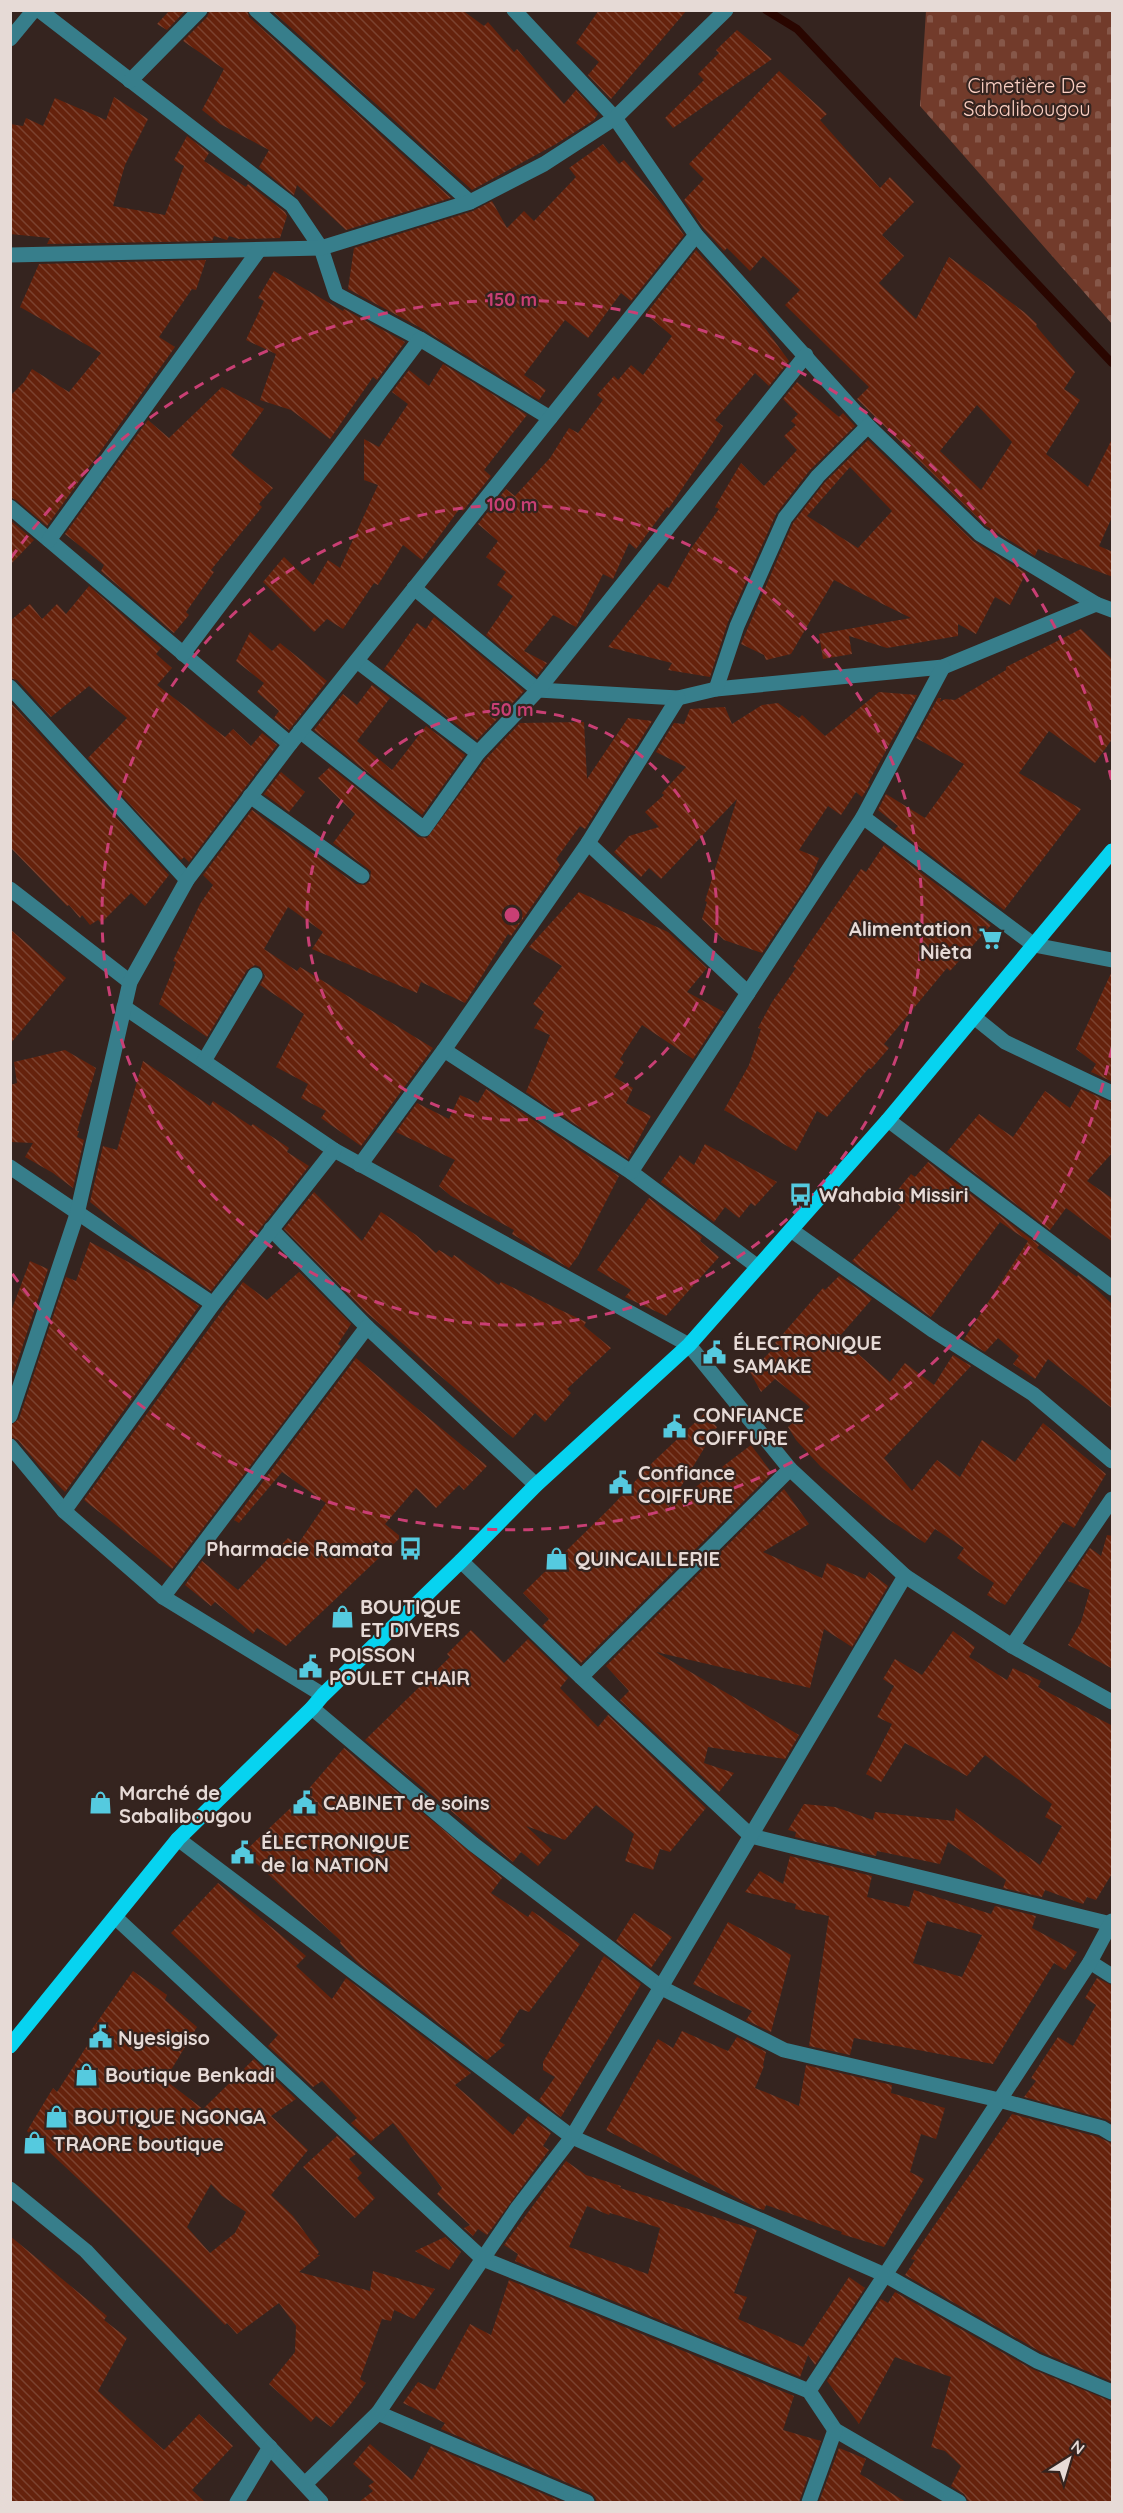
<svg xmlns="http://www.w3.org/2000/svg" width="1123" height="2513" viewBox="0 0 1123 2513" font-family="Quicksand,sans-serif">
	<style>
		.cemetery { fill: url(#cemetery-stones) }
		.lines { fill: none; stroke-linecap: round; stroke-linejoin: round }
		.stream { stroke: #290600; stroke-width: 8 }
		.building { fill: url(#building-back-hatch); fill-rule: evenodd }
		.minor { stroke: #377e8b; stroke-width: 15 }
		.major { stroke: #07d3f0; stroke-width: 15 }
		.ring { fill: none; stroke: #c93f74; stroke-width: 3; stroke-dasharray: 10 8 }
		.labels { text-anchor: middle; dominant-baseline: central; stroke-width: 4.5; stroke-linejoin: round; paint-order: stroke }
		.park-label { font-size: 20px; fill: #fcd0c3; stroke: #35241f }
		.poi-label { font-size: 20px; font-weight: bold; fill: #e6dad6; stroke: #35241f; text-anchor: start }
		.centre { fill: #c93f74; stroke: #35241f; stroke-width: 3 }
		.ring-label { font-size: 18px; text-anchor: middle; font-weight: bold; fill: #c93f74; stroke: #35241f; stroke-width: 4.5; stroke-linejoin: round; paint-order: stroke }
	</style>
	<defs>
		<pattern id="cemetery-stones" width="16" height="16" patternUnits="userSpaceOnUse" patternTransform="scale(1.5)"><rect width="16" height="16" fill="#723b2b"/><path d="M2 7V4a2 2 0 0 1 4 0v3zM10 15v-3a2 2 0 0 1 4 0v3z" fill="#865749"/></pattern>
		<pattern id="building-back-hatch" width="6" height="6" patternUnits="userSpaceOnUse" patternTransform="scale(1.5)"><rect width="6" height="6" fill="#65220c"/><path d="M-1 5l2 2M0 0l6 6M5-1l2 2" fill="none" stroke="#7b422f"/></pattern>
	</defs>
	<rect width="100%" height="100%" fill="#35241f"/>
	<!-- cemetery -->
	<path class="cemetery" d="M926,11H1112V324L920,106Z"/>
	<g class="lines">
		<!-- stream -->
		<path class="stream" d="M766,10L797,29L1112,363"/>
	</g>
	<!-- building -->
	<g class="building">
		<path d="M170,10H186L167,30L157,24Z"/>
		<path d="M210,10H247L249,17L451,198L346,230L297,185L294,195L259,167L269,150L220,124L202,110L224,69L183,41L207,17Z"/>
		<path d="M271,10H462L484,26L488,22L514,52L517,49L564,104L576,90L598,114L594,120L556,144L472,190Z"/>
		<path d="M599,10H687L611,99L588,75L599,62L576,43Z"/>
		<path d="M737,30L772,59L673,128L665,118L704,80L698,74L719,53L716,50Z"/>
		<path d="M779,71L827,114L820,120L880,188L890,177L914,202L882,235L904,256L879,283L916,319L949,257L1024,312L1037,324L1036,326L1075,372L1064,389L1080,400L1046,454L1088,487L1113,437V515L1099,546L1113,552V577L1038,549L1035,556L986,526L857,399L869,387L785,305L800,290L763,256L750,271L727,248L724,251L704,229L684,200L704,179L689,164ZM977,405L1012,442L981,490L940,451Z"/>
		<path d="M114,97L148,119L125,165L113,206L165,215L184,166L174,160L187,136L209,153L204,161L246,187L248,184L285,212L287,216L280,238L239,239L229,236L227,240L214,236L212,241L47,244L50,238L10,234V124L23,126L26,118L43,126L55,98L106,120Z"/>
		<path d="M603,144L619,164L624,160L665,208L684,235L631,301L621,293L588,338L565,320L524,375L546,390L539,400L419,327L348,289L354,248L473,211L492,201L507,228L524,211L534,221L576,177L569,168Z"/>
		<path d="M696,250L759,320L789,361L769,386L755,373L715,420L723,426L714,441L669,508L667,507L636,549L629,543L613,579L603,574L576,627L553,615L524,651L547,663L537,676L486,635L513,596L497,585L506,572L486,557L498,541L478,524L506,489L515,496L550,458L569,428L578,433L603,400L597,395L614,376L618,380L631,365L643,375L672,336L646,314Z"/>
		<path d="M206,260L196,290L192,289L159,337L175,347L47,526L16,500L10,497V396L24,382L32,369L69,392L101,353L20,307L39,264Z"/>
		<path d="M274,271L343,311L344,309L405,342L377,380L373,377L330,439L291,410L260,400L276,354L246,340L264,301L258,298Z"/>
		<path d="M443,364L527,415L484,470L491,476L463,511L460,508L422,560L403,545L378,585L374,583L343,629L327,619L314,632L263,582L284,557L313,585L328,560L340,568L378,485L364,480V439L379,447L408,404L392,392L409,370L429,386Z"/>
		<path d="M797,382L839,417L843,413L855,426L810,470L776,514L728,622L710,677L668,670L672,663L608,647L659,583L668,588L690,550L719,509L715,507L741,463L764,486L797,450L784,436L796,425L791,421L798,414L783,399Z"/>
		<path d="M222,387L264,409L231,455L273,488L259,504L262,507L211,570L214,572L186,612L189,615L174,633L101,571L104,565L65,534L148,420L169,438Z"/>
		<path d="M868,440L973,541L1026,573L1010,605L995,597L976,634L958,624V636L887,648L849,636L852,654L823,659L819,634L911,618L834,580L791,654L766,660L764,655L741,644L793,523L825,482ZM850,467L892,511L858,548L807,516Z"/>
		<path d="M10,520L34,540L10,565Z"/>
		<path d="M89,586L161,648L156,654L172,668L157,685L225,737L233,729L251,746L262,733L277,745L189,862L184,857L181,860L88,758L127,718L89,686L51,717L17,680L10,678V621L30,604L42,619L57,604L66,614Z"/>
		<path d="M434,617L524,691L477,740L384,669L417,623L426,629Z"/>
		<path d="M1081,629L1113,660V738L1095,763L1049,731L1019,773L1081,809L1004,910L895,829L898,826L878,810L886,794L925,818L964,764L916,738L938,698H941L940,702L945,699L955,700L1006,670V667Z"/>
		<path d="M250,632L272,651L280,643L327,681L289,730L274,718L279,711L257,692L264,683L236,661Z"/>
		<path d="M372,685L390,698L357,741L392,770L426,726L465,755L422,815L314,730L343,694L357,705Z"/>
		<path d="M879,692L917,695L868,783L870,784L862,797L856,792L841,815L828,806L799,850L819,858L809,883L762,953L724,940L702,919L707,902L705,901L737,799L661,879L649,868L641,877L614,852L629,836L659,827L645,812L664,795L662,793L686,767L656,752L674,723L684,724L690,709L725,707L732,724L762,705L778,703L799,718L802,715L825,736Z"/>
		<path d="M10,702L169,875L145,906L131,893L101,923L98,920L90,925L82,915L80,918L69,905L67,906L10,847Z"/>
		<path d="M628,718L652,721L585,829L580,826L556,859L560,865L550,880L511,936L508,934L465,1003L421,982L417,993L312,949L323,932L288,907L264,949L297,971L300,967L433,1048L361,1146L321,1118L326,1111L301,1098L308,1084L276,1067L304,1014L260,985L265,976L260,967L255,965L247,970L207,1037L159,1004L176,962L173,961L200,904L213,885L203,875L252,810L356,884L365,885L370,881L371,871L333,843L355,814L318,778L330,767L418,837L427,838L486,759L520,723L584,722L587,779Z"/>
		<path d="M281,772L305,792L289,812L264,794Z"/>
		<path d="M884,845L991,925L950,971L947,968L884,1044L889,1048L871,1069L869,1068L827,1117L817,1111L796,1151L724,1110L749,1065L761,1029L758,1028L772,1002L796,968L793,967L861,869L866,872Z"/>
		<path d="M579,892L668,932L707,968L687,992L724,1012L693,1059L642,1025L620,1059L624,1062L614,1077L633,1088L626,1103L651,1116L628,1159L526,1092L550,1035L534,1028L544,1012L533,1004L562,966L529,947Z"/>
		<path d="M10,929L66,978L10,1044Z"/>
		<path d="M1113,969V1082L1091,1072L1096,1064L1076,1049Z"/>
		<path d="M65,1050L96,1068L77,1131H79L77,1137L84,1140L73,1188L53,1173L25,1157L33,1143L11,1142L10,1085L17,1083L14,1062Z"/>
		<path d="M143,1061L210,1106L213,1101L251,1126L253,1124L289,1148L287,1152L309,1166L211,1291L149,1249L90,1202L103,1146L117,1150Z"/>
		<path d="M486,1089L619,1176L578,1256L569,1268L512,1234L514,1230L451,1196L439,1186L455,1160L396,1132L417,1103L449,1119L460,1095L478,1103Z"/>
		<path d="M1081,1089L1113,1103V1152L1087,1181L1113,1199V1242L1066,1208L1050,1230L947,1152L979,1114L1013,1137L1045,1091L1070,1108Z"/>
		<path d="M705,1144L777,1182L755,1206L751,1203L739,1218L725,1207L714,1222L661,1182L680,1155L694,1165Z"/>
		<path d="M928,1162L1039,1245L1037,1248L1077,1277L1078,1275L1093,1286L1113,1305V1409L1048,1359L1035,1379L1013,1364L1019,1356L998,1338L985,1352L964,1339L1028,1241L1000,1222L931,1317L852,1261L901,1207L891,1198L911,1174L915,1177Z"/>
		<path d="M314,1192L362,1241L381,1212L416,1235L436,1253L439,1250L452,1258L454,1255L499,1285L501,1282L586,1322L584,1326L611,1348L567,1389L571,1393L545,1422L535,1413L513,1438L367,1313L284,1229Z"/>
		<path d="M649,1198L702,1237L700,1241L719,1257L666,1316L625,1297L631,1290L597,1270Z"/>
		<path d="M90,1242L155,1276L199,1306L65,1492L41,1468L18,1440L10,1437V1426L19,1419L66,1277L76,1281Z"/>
		<path d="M30,1261L48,1269L10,1384V1314Z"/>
		<path d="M299,1272L351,1324L338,1344L341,1346L172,1569L84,1500L243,1282L267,1300Z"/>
		<path d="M839,1276L872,1299L839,1337L890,1382L905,1363L934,1385L953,1355L971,1366L884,1458L912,1491L937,1460L960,1477L982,1440L1015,1462L1043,1423L1106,1474L1074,1528L1063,1522L1005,1605L987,1595L994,1583L957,1558L964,1548L935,1529L925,1543L883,1516L821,1467L796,1440L788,1427L810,1407L775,1379L761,1392L750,1372L777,1345L775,1343L823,1288L825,1290Z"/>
		<path d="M356,1358L487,1466L464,1490L459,1485L436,1508L416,1488L385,1524L401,1537L286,1646L257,1628L253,1634L215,1602L211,1606L185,1585L202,1561L238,1590L288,1538L298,1544L326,1503L282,1472L239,1523L234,1520Z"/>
		<path d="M704,1414L717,1427L668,1508L751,1445L772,1473L581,1663L542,1626L549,1619L523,1593L611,1507L653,1462Z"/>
		<path d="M784,1489L809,1524L763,1552L822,1578L827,1563L865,1579L869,1572L888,1586L852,1647L824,1629L810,1688L656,1652L799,1735L785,1759L708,1747L704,1763L734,1773L719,1792L620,1700L629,1691L606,1666Z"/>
		<path d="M1107,1535L1113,1536V1669L1068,1645L1081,1622L1090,1590L1068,1581L1090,1548L1101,1556Z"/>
		<path d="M471,1630L504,1663L528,1639L568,1678L560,1688L598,1727L608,1715L706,1808L670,1852L660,1849L653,1870L625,1861L634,1834L596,1805L565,1840L526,1826L552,1850L538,1866L521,1852L513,1862L365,1740L450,1657L447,1654Z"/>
		<path d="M953,1631L975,1647L969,1657L1007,1680L1013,1668L1041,1681L1038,1687L1113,1726V1872L1096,1900L1087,1897L1083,1904L1045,1890L1042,1897L1003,1888L1006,1880L948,1842L940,1864L877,1851L876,1856L795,1837L796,1832L788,1830L804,1804L835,1807L873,1820L875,1812L954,1821L956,1808L1019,1853L1020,1851L1040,1865L1062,1826L1045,1817L1052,1804L985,1755L967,1776L905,1743L881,1782L866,1774L892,1724L877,1717L894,1686L883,1679L895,1659L922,1675Z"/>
		<path d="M344,1748L502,1878L491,1893L528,1917L532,1911L580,1944L529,2012L520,2009L499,2041L505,2045L487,2060L357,1962L340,1943L341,1941L244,1852L299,1800Z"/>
		<path d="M790,1856L872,1876L867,1897L909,1907L914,1890L991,1914L995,1906L1036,1916L1032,1928L1077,1952L1065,1970L1054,1963L993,2064L854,2038L850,2055L809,2046L829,1916L795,1909L796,1904L745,1892L760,1871L783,1884ZM927,1921L982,1935L962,1977L913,1963Z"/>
		<path d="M218,1883L306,1956L296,1966L332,1999L346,1978L471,2073L455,2085L513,2135L528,2116L551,2133L543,2146L549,2150L487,2235L478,2229L473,2236L464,2228L470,2225L437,2194L442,2188L393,2123L371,2141L351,2123L357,2118L322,2081L313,2087L268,2046L278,2035L171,1933Z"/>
		<path d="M634,1913L672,1937L651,1968L616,1941Z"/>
		<path d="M728,1922L791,1955L771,2032L746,2020L752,2011L693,1984Z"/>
		<path d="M604,1956L641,1984L561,2117L539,2100L555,2077L543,2070V2062Z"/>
		<path d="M133,1971L167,1995L165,2000L197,2027L165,2080L203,2109L254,2059L296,2099L271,2116L308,2150L271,2195L293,2216L319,2252L317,2255H320L299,2272L370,2291L373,2271L435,2289L414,2319L394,2310L391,2321L382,2319L360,2379L366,2383L350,2405L331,2427L316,2416L311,2422L269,2384L295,2352L296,2326L279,2303L237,2334L227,2323L225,2325L109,2208L27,2131L53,2088L57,2092L94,2035L90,2032ZM211,2184L222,2196L246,2212L235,2233L210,2253L187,2227Z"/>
		<path d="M1097,1978L1113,1986V2123L1105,2119L1024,2097L1036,2081L1031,2078L1058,2037L1073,2046L1096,2005L1085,1998Z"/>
		<path d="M682,2031L728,2051L737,2037L766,2052L763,2065L764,2066L755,2088L799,2106L806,2065L892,2085L891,2093L945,2108L936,2139L921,2134L910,2172L924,2179L884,2247L841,2234L842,2232L766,2205L764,2210L757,2208L606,2130L658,2039L673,2048Z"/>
		<path d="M1012,2114L1098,2137L1113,2144V2382L1041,2352L905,2275L915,2260L911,2259Z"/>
		<path d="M337,2136L356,2154L349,2159L362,2173L357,2178L375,2198L355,2218L303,2167Z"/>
		<path d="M566,2161L586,2175L621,2186L620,2188L757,2230L734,2293L747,2297L738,2319L803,2347L849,2277L865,2288L815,2365L808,2355L800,2377L515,2261L518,2254L504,2245ZM587,2206L609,2215L610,2213L660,2228L648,2274L569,2247Z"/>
		<path d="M10,2236L107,2316L104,2320L127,2338L98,2391L164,2450L199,2414L233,2446L192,2490L205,2502H10Z"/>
		<path d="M445,2237L461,2252L449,2270L415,2251Z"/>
		<path d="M509,2280L794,2396L783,2430L821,2441L799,2502H597L595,2497L591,2493L441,2429L445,2423L403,2403L418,2382L435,2390L470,2324L491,2335Z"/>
		<path d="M895,2292L1032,2369L1113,2402V2502H969L964,2494L951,2486L961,2466L945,2451L931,2447L951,2377L895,2357L859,2424L827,2381L881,2299L888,2303Z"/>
		<path d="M370,2444L412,2480L431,2446L563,2502H359L373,2491L368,2486L374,2482L353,2464Z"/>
		<path d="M839,2448L866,2459L860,2474L906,2502H819Z"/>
	</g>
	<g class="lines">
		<!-- minor -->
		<g class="minor">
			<path d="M39,10L292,205L321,248L336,294L420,339L550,418"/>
			<path d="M256,10L470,202"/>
			<path d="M514,10L615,118L696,235L868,426L980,534L1096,604"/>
			<path d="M10,39L34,10"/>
			<path d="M130,81L200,10"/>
			<path d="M10,255L321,248L470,202L544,164L615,118L726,10"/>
			<path d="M10,507L290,744"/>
			<path d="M49,540L259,250"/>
			<path d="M414,588L538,690L678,698L716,689L943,667L1096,604L1112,610"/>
			<path d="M183,654L420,339"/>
			<path d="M357,661L478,753"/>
			<path d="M10,687L187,880"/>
			<path d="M716,689L737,626L785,518L818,476L868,426"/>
			<path d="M300,731L424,829L478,753L538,690L806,355"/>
			<path d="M250,796L362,876"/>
			<path d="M863,817L1034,945L1112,960"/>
			<path d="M588,843L748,993"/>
			<path d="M10,889L130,982"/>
			<path d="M124,1007L334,1150L689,1345L790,1469L905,1576L1012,1646L1112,1702"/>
			<path d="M974,1017L1005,1042L1112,1093"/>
			<path d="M444,1050L631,1172L758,1267"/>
			<path d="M204,1061L255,975"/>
			<path d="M888,1120L1112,1288"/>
			<path d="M360,1165L444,1050L588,843L678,698"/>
			<path d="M10,1167L213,1304"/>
			<path d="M631,1172L863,817L943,667"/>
			<path d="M271,1229L367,1327L536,1485"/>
			<path d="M791,1230L934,1331L1033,1394L1112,1461"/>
			<path d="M10,1416L77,1214L130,982L187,880L290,744L696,235"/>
			<path d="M10,1446L64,1511L163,1597L323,1695"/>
			<path d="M64,1511L213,1304L334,1150"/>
			<path d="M461,1561L581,1677L751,1836L1111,1924"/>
			<path d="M163,1597L367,1327"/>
			<path d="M1012,1646L1112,1499"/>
			<path d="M581,1677L790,1469"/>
			<path d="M312,1708L473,1844L662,1988L784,2050L999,2100L1102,2128L1112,2134"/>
			<path d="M178,1839L572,2137L885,2275L1037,2361L1112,2392"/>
			<path d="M115,1917L483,2259L809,2391L835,2430L959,2502"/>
			<path d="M1090,1962L1112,1976"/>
			<path d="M10,2189L86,2251L321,2502"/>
			<path d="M809,2391L1090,1962L1112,1921"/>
			<path d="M378,2413L587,2502"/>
			<path d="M305,2484L378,2413L518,2207L572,2137L905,1576"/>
			<path d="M237,2502L270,2447"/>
			<path d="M809,2502L835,2430"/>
		</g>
		<!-- major -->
		<path class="major" d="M10,2046L178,1839L312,1708L323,1695L461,1561L536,1485L689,1345L888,1120L1112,851"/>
	</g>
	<!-- distance rings -->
	<g class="ring">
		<circle cx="512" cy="915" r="205"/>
		<circle cx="512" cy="915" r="410"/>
		<path d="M1112 1048A615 615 0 0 1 11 1272M11 558A615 615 0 0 1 1112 782"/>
	</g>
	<!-- icons -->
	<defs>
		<symbol id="supermarket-bare" viewBox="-9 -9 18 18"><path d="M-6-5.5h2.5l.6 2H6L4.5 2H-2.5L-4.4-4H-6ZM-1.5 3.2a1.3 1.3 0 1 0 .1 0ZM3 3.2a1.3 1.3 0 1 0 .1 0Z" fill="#55cadf" stroke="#35241f" stroke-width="2.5" paint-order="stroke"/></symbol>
		<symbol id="bus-bare" viewBox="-9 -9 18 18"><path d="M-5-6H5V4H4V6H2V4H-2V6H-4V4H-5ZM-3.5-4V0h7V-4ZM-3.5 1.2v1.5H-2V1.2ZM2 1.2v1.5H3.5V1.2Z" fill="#55cadf" stroke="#35241f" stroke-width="2.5" paint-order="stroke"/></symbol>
		<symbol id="civic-bare" viewBox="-9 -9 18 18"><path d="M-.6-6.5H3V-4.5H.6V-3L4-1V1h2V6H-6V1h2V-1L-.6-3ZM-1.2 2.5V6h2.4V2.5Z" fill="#55cadf" stroke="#35241f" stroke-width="2.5" paint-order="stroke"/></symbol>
		<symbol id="shop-bare" viewBox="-9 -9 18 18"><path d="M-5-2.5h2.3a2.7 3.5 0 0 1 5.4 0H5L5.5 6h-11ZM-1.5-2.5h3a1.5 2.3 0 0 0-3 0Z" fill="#55cadf" stroke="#35241f" stroke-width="2.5" paint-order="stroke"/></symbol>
	</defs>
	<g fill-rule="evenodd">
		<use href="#supermarket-bare" x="974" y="922" width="33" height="33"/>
		<use href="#bus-bare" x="784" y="1178" width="33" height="33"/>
		<use href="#civic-bare" x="698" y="1336" width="33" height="33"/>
		<use href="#civic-bare" x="658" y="1410" width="33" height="33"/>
		<use href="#civic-bare" x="604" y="1466" width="33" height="33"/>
		<use href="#bus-bare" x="394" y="1532" width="33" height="33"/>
		<use href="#shop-bare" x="540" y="1542" width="33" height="33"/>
		<use href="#shop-bare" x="326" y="1600" width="33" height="33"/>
		<use href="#civic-bare" x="294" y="1650" width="33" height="33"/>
		<use href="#civic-bare" x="288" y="1786" width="33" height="33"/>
		<use href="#shop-bare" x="84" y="1786" width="33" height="33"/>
		<use href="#civic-bare" x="226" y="1836" width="33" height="33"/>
		<use href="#civic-bare" x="84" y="2020" width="33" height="33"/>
		<use href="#shop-bare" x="70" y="2058" width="33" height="33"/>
		<use href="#shop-bare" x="40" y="2100" width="33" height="33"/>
		<use href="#shop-bare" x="18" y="2126" width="33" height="33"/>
	</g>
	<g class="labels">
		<!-- park labels -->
		<g class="park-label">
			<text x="1027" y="85">Cimetière De<tspan x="1027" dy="23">Sabalibougou</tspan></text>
		</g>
		<!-- poi labels -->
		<g class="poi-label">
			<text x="972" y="928" text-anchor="end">Alimentation<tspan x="972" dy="23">Nièta</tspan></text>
			<text x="819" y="1194">Wahabia Missiri</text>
			<text x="733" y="1342">ÉLECTRONIQUE<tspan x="733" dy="23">SAMAKE</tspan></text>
			<text x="693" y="1414">CONFIANCE<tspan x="693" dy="23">COIFFURE</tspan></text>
			<text x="638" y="1472">Confiance<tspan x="638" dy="23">COIFFURE</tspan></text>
			<text x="393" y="1548" text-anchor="end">Pharmacie Ramata</text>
			<text x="575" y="1558">QUINCAILLERIE</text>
			<text x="360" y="1606">BOUTIQUE<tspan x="360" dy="23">ET DIVERS</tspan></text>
			<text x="329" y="1654">POISSON<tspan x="329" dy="23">POULET CHAIR</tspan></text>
			<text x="119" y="1792">Marché de<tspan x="119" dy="23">Sabalibougou</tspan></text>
			<text x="323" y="1802">CABINET de soins</text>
			<text x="261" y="1841">ÉLECTRONIQUE<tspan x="261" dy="23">de la NATION</tspan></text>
			<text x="118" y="2037">Nyesigiso</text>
			<text x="105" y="2074">Boutique Benkadi</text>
			<text x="74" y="2116">BOUTIQUE NGONGA</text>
			<text x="53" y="2143">TRAORE boutique</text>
		</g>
	</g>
	<circle cx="512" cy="915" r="9" class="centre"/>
	<g class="ring-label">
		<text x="512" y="306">150 m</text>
		<text x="512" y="511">100 m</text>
		<text x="512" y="716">50 m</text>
	</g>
	<!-- border -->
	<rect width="1123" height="2513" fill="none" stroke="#e6dad6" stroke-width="24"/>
	<!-- north arrow -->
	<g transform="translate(1069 2459) rotate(37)" stroke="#35241f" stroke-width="4.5" paint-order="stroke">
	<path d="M0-4.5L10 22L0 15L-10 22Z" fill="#e6dad6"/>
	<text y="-9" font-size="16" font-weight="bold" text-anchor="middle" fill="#e6dad6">N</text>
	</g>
</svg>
